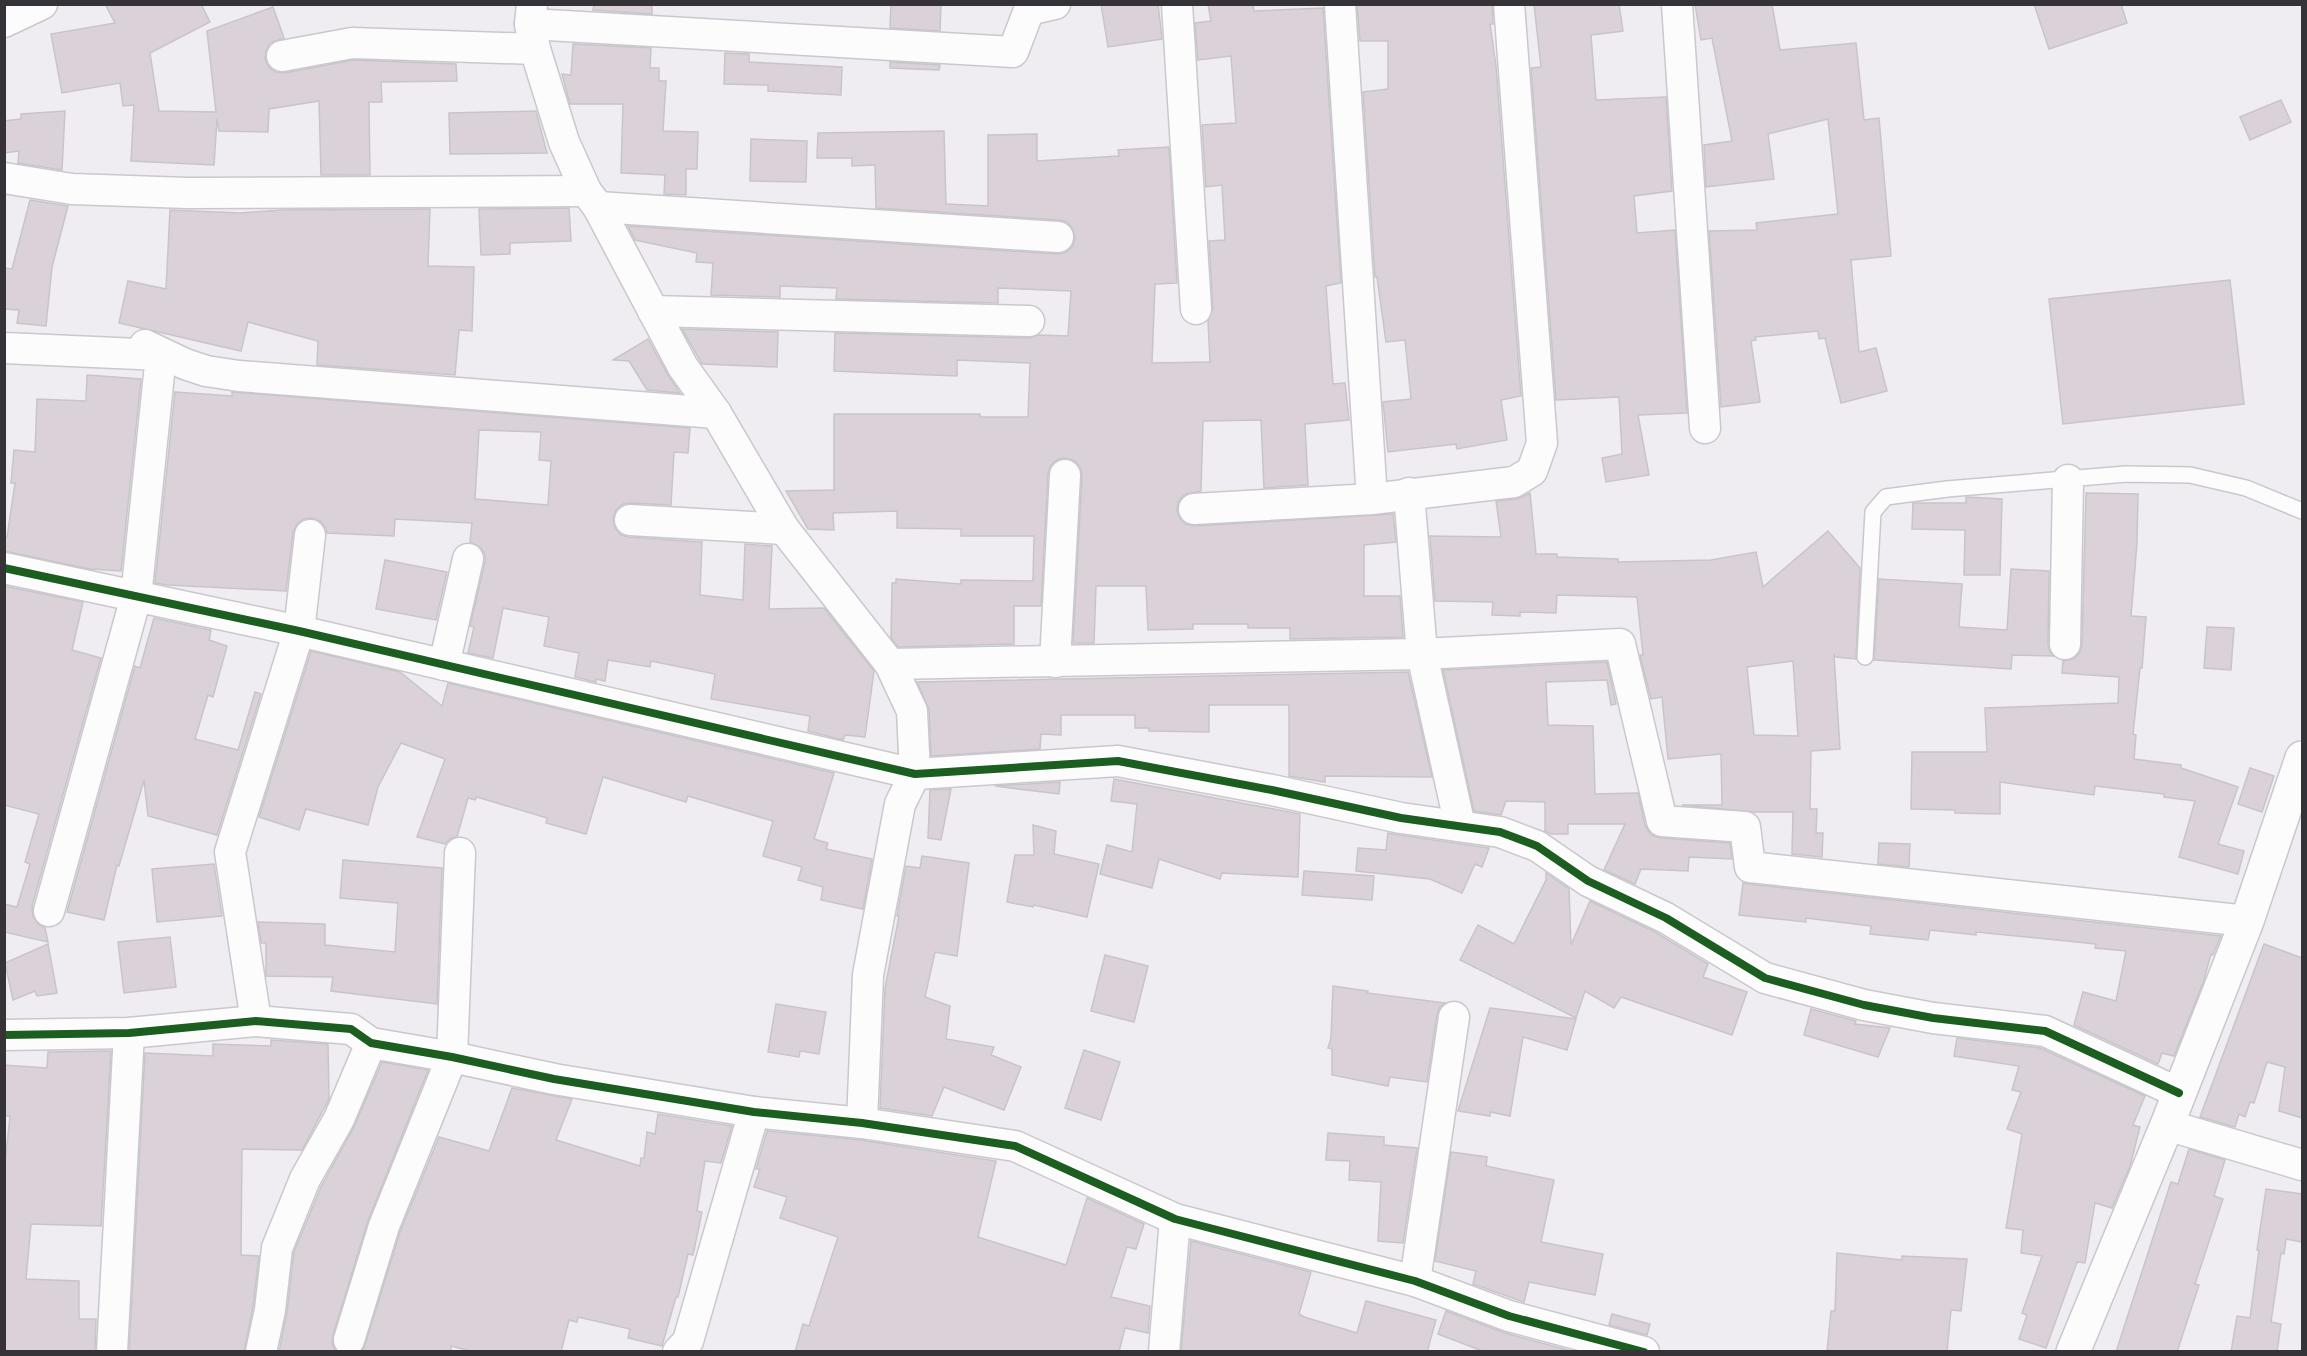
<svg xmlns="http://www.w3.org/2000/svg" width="2307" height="1356" viewBox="0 0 2307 1356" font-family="Ubuntu,sans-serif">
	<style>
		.building { fill: #dad2d8; stroke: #c8c5c9; stroke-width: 1.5; fill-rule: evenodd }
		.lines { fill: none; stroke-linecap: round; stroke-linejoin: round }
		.lane-casing { stroke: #cac8cc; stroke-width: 18 }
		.street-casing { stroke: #cac8cc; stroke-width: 33 }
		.secondary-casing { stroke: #cac8cc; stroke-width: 36 }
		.lane { stroke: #fdfcfd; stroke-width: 15 }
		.street { stroke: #fdfcfd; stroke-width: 30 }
		.secondary { stroke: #fdfcfd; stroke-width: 33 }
		.cycleway-casing { stroke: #fff; stroke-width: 11 }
		.cycleway { stroke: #1b5e20; stroke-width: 8 }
	</style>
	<rect width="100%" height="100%" fill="#efecf2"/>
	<!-- building -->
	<g class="building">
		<path d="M105,4H201L210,22L150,53L159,111L216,112L207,31L273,7L284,38L270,43L266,51L265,59L269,67L276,72L285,73L353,60L456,64L457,81L381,82L382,102H369L370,175H321L319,101L269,109L268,132L219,131L217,119L214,165L131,161L134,105L123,106L120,83L62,93L51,34L115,23Z"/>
		<path d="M594,4H652V14L593,10Z"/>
		<path d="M891,4H941L940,31L890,28Z"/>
		<path d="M1101,4H1158L1162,39L1108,47Z"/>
		<path d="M1208,4H1253L1254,11L1323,8L1341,283L1326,286L1333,384L1345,383L1349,420L1305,424L1308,485L1264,488L1261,420L1203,421L1201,491L1184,495L1178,502L1177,511L1180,519L1186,524L1195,526L1393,514L1396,542L1364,545V596H1400L1403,637L1290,639V628H1248V624H1193V629L1148,630L1146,586H1096L1094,643H1073L1082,476L1081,468L1075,461L1065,458L1058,459L1051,465L1048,474L1041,606H1014V644L898,647L891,638L892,583H896V579L961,584V580L1033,581L1034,536H961V529L897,528V511L833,513L834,530L808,529L786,491L834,490V414H980V417H1028L1030,363L957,360V376L834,371L835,333L1029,338L1038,335L1068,336L1071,291L998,288V303L836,299L837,288L780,286V297L711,295L713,263L696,262L697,253L635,240L628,226L1057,254L1065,253L1072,247L1075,239L1073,229L1067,222L1060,220L876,208L875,165L852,166V158H817L818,133L944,131L946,204L988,206V135L1037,134V161L1119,156L1118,150L1169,147L1177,283L1155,284L1152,363L1210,362L1208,320L1213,308L1209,241L1225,240L1222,185L1206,187L1202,125L1236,123L1231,56L1198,60L1195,23L1211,21Z"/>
		<path d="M1357,4H1492L1493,24H1490L1496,66L1521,396L1501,400L1507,440L1457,449L1456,444L1388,452L1383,402L1411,399L1405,340L1386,342L1377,277H1375L1363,92L1388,89V41H1360Z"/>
		<path d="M1534,4H1619L1623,31L1591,35L1596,100L1666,97L1672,191L1634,196L1637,233L1675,230L1687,413L1638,415L1649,475L1606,482L1602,458L1622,454L1619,397L1556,400L1531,68L1541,67Z"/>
		<path d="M1695,4H1772L1780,50L1856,43L1864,120L1879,118L1891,256L1851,260L1859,352L1876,348L1887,391L1841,403L1825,338L1819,339L1818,331L1755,337L1756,340L1751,341L1760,402L1721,407L1709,231L1757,230L1756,223L1838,214L1828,119L1768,134L1774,179L1706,187L1704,145L1732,141L1712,38L1701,40Z"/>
		<path d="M2034,4H2121L2127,23L2049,49Z"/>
		<path d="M573,44L651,48L650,68H659V81H666L663,131L698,132L697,169H686V195L664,194L665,175L621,173L623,104H570L562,74L571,75Z"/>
		<path d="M725,53L749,54V62L842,67L841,95L768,91V85L724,84Z"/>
		<path d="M890,62L940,65L939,70L890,68Z"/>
		<path d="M2281,100L2291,122L2250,140L2240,117Z"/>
		<path d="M65,111L62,170L18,163L19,151L4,153V121L21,119V114Z"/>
		<path d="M536,111L547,153L450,154L449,113Z"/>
		<path d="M751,139L807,141L806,182L750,181Z"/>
		<path d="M30,200L68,206L52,267L46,326L17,323L19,310L4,309V268L12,269Z"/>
		<path d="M569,208L571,241L510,243V254L481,255L479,209Z"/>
		<path d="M430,209L428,266L474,267L472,331L459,330L455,375L317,365L318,341L248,322L241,351L119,323L128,281L166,289L170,210L240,213L282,210Z"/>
		<path d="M2230,280L2244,404L2063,424L2049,299Z"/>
		<path d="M682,329L778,332L777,367L702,364Z"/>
		<path d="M648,339L668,375L680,393L647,390L629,361L613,360Z"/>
		<path d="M87,375L141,379L121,571L90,569L4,551V537H7L15,483H11L14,450L35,452L37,399L86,401Z"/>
		<path d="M175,392L232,396V392L690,428L688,453L674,452L671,505L631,503L623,504L616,510L613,518L615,528L621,535L629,537L702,542L700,595L743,600L745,544L772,546L769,609L824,608L874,671L865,737L845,735L843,740L808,731L810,716L711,699L715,674L651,661L650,667L608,660L605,681L596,679V682L575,677L579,653L544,646L549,617L503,608L493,658L468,653L474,627L470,626L485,562V554L480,547L470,542L472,523L395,519L394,536L327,533L326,528L320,521L311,518L304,519L297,524L293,533L286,591L168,585L155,583ZM479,430L541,432L539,460L551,461L548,505L475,499Z"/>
		<path d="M1530,493L1536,554H1557V557L1618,559V562L1711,560L1756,552L1763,587L1828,531L1860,568L1856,659L1836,657L1834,655L1840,749L1811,751L1810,809H1817L1816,833H1823L1822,857L1792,854L1793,812H1752L1682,805H1722L1721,754L1668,759L1662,697L1651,699L1640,655H1643L1637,597L1557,595L1556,613L1520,612V616L1492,615L1493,602L1435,601L1430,536L1501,537L1496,501L1517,499ZM1793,661L1798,736L1754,735L1747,667Z"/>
		<path d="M2086,493L2138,494L2137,543L2131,616L2146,617L2142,668H2140L2133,734L2136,735L2134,759L2181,765V768L2238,787L2218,844L2244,851L2238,874L2179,857L2195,801L2164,797V794L2095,786L2094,795L2000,782V814L1955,813V810L1911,809L1912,752H1987L1985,708L2118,703L2119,677L2062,673L2063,661L2074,659L2080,652L2082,645Z"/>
		<path d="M1966,497L2002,499L2000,575H1964L1965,530L1912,529L1913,503H1966Z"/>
		<path d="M385,560L447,572L436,620L376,609Z"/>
		<path d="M2011,569L2049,571L2048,644L2050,652L2054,656L2012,655L2011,669L1874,660L1879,579L1962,584L1959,627L2007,630Z"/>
		<path d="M4,586L83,602L72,650L101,658L32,906L33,916L37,923L45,928L48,942L4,932V904L17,907L30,864L25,862L39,814L4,805Z"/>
		<path d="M154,618L211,630L209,640L227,646L213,697L208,695L195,739L238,750L255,692L261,694L217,835L148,816L144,780L119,866L117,865L104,920L67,912L135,666L140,668Z"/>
		<path d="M2207,627L2234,628L2231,670L2204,668Z"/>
		<path d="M311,651L400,672L442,706L448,683L834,773L814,839L828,843L826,849L872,859L863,909L821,900L823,887L798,880L802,867L763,856L773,821L688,796L686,802L603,777L586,834L546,823L547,818L477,797L475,800L468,798L457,837L451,838L445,844L417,837L445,759L401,743L378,787L368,825L306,809L299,830L259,817Z"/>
		<path d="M1607,662L1616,704L1611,705L1607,680L1546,682L1548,725L1593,726L1595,794L1638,793L1645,825L1651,835L1661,838L1730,843L1732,859L1689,857L1688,871L1641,869L1635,884L1604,870L1625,824H1568V834H1551L1545,831V802L1506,801L1501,815L1474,811L1443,670Z"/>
		<path d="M1408,672L1432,777L1325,776V782L1289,776V705H1209V732L1149,731V728H1135V715H1061V735L1041,734L1040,749L931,756L929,710L917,682Z"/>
		<path d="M2250,768L2274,776L2262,812L2238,804Z"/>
		<path d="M1114,779L1300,814L1298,877L1222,873L1220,879L1159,859L1152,888L1100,874L1107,845L1132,852L1137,804L1111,801Z"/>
		<path d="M1060,782L1059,794L995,786Z"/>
		<path d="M951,789L941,840L928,838L930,790Z"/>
		<path d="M1033,825L1056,831L1054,854L1099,864L1087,917L1034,905L1033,907L1007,902L1015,855H1034Z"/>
		<path d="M1388,833L1399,835L1489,848L1482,867L1475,864L1462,893L1430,879L1356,871L1358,848L1386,850Z"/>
		<path d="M1879,843L1910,844L1909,867L1878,864Z"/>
		<path d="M922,856L969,863L957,956L935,952L925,997L950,1006L946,1039L994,1047L991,1055L1021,1067L1004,1110L944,1087L932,1116L880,1108L885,988L899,916H897L906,866L920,868Z"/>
		<path d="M343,860L442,868L437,1004L331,991L333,977L266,976V943H261L258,922L325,924V945L395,952L398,903L340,898Z"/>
		<path d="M214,864L222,916L157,922L152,869Z"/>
		<path d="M1304,871L1374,876L1372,900L1302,895Z"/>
		<path d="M1546,873L1569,889L1571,945L1590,901L1655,932L1708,964L1703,977L1747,992L1732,1035L1621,997L1614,1008L1585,991L1576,1018L1460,960L1478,925L1514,944L1546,880Z"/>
		<path d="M1743,883L1748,884L2221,936L2213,955L2211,954L2203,983L2174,1056L2162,1053L2158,1064L2074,1025L2083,992L2116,1001L2126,951L2095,948L2096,944L1976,932V935L1930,930L1928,940L1909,938L1870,934L1871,926L1806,918V922L1739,915Z"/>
		<path d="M170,937L176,987L124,993L118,942Z"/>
		<path d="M48,944L57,993L37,996L35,991L13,1000L5,963Z"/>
		<path d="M2264,944L2302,958V1118L2279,1111L2285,1067L2267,1062L2254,1103L2250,1102L2245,1117L2239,1114L2235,1127L2200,1117Z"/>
		<path d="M1105,955L1148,966L1134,1022L1091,1011Z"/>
		<path d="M1333,986L1368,991L1367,993L1445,1003L1440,1007L1437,1014L1427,1082L1390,1077L1388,1086L1332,1075V1049L1328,1048L1331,1038Z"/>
		<path d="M776,1004L826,1012L819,1054L800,1051L799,1057L768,1052Z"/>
		<path d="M1490,1008L1576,1019L1567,1050L1523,1037L1510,1116L1490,1112V1116L1458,1111Z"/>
		<path d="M1811,1009L1856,1021L1855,1024L1890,1028L1878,1057L1804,1035Z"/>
		<path d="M1957,1038L2040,1048L2145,1096L2133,1125L2140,1127L2130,1166L2112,1208L2095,1203L2085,1263L2077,1262L2046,1348L2019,1339L2027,1315L2022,1313L2042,1256L2021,1253L2023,1230L2006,1228L2022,1134L2007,1129L2021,1092L2012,1090L2019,1066L1954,1056Z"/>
		<path d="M271,1040L328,1044L329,1099L302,1150L242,1149L241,1255L259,1256L253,1307L244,1352H129L145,1053L213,1056V1044L271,1046Z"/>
		<path d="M1084,1050L1120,1062L1101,1120L1065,1108Z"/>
		<path d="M111,1051L101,1226L31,1224L26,1279L79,1281V1319H96L95,1352H4V1173L10,1116H4V1065L47,1068L48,1052Z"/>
		<path d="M382,1062L428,1070L368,1221L333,1335L332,1343L336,1352H279L287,1312L294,1252L321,1187L354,1127Z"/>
		<path d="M512,1088L572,1099L556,1140L640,1166L641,1158H644L647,1132L655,1134L658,1114L732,1126L721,1163L705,1161L697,1211L702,1212L693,1255L688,1254L678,1297H676L662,1346L628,1338L630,1329L578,1317L577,1322L569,1320L561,1352H474L451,1346V1352H362L365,1345L400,1232L439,1137L489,1151Z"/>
		<path d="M767,1131L860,1140L996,1161L978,1237L1066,1265L1087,1198L1144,1224L1136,1249L1127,1247L1111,1297L1150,1306L1148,1333L1125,1328L1119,1352H795L803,1324L809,1326L838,1237L780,1218L787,1197L754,1187L760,1169H756Z"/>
		<path d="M1328,1133L1384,1137V1145L1417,1148L1403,1243L1378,1241L1381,1182L1349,1180L1350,1161L1326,1160Z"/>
		<path d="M2189,1149L2225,1160L2214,1196L2223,1199L2195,1284L2199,1285L2177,1352H2116L2171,1182L2178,1184Z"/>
		<path d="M1451,1152L1487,1157L1486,1166L1554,1180L1541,1242L1603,1254L1595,1295L1529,1282L1524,1302L1473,1284L1476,1271L1435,1261Z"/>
		<path d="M2266,1189L2302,1194V1242L2286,1239L2284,1254L2281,1253L2271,1322L2281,1324L2277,1352H2231L2237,1316L2250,1318L2259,1250H2257Z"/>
		<path d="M1191,1241L1311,1272L1299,1314L1304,1317L1357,1333L1366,1301L1436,1320L1427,1352H1181Z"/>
		<path d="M1837,1253L1902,1260V1256L1967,1259L1961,1311L1951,1310L1947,1352H1827L1831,1311H1835Z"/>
		<path d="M1446,1311L1505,1333L1575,1352H1485L1438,1334Z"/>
		<path d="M1612,1314L1650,1324L1647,1335L1609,1325Z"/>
	</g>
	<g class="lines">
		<defs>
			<path id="lane" d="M1865,657L1873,512L1886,497L1947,489L2126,474L2190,475L2246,488L2302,511"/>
			<g id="street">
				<path d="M532,4L530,24L535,49L564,142L586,191L598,207L683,367L716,413L784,529L890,664L912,711L915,774L900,804L868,975L862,1123"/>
				<path d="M1177,4L1196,309"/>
				<path d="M1340,4L1372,499"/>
				<path d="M1677,4L1705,428"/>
				<path d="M4,22L42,4"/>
				<path d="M530,24L1013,52L1029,10L1055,4"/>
				<path d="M282,56L352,43L535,49"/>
				<path d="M4,178L72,189L187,193L586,191"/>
				<path d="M598,207L1058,237"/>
				<path d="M653,311L1029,321"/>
				<path d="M145,345L185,364L206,371L239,376L716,413"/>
				<path d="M4,348L161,355L136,597L49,911"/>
				<path d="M1409,493L1422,654L1460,826"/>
				<path d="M1194,509L1372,499L1514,482L1532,471L1542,443L1509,4"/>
				<path d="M630,520L784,529"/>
				<path d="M4,568L299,631L915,774L1118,761L1272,790L1401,818L1500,832L1537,846L1588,881L1666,918L1765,978L1864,1005L1933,1018L2045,1031L2179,1093"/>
				<path d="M2065,644L2068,480"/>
				<path d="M1055,662L1065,475"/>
				<path d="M890,664L1422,654L1620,644L1662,821L1745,827L1750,867L2247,921"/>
				<path d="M444,665L468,559"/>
				<path d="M256,1021L230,852L299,631L310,535"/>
				<path d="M4,1035L129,1033L256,1021L351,1029L371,1043L452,1057L554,1079L754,1112L862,1123L1015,1146L1175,1219L1415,1281L1509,1316L1644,1352"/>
				<path d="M2167,1125L2302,1165"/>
				<path d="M1415,1281L1454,1017"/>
				<path d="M349,1340L384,1226L452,1057L460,853"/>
				<path d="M112,1352L129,1033"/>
				<path d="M261,1352L270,1310L277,1248L305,1179L339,1119L371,1043"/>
				<path d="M678,1352L688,1341L754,1112"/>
				<path d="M1164,1352L1175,1219"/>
			</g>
			<path id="secondary" d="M2073,1352L2167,1125L2247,921L2302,758"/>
		</defs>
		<!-- lane casing -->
		<use href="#lane" class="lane-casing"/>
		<!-- street casing -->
		<use href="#street" class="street-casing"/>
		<!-- secondary casing -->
		<use href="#secondary" class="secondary-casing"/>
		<!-- lane -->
		<use href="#lane" class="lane"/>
		<!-- street -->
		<use href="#street" class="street"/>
		<!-- secondary -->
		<use href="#secondary" class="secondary"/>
		<defs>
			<g id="cycleway">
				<path d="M4,568L299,631L915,774L1118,761L1272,790L1401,818L1500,832L1537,846L1588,881L1666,918L1765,978L1864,1005L1933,1018L2045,1031L2179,1093"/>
				<path d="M4,1035L129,1033L256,1021L351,1029L371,1043L452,1057L554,1079L754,1112L862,1123L1015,1146L1175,1219L1415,1281L1509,1316L1644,1352"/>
			</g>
		</defs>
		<!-- cycleway casing -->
		<use href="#cycleway" class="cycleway-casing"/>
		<!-- cycleway -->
		<use href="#cycleway" class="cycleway"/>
	</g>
	<!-- border -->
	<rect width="2307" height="1356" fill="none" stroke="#353338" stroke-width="12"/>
</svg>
